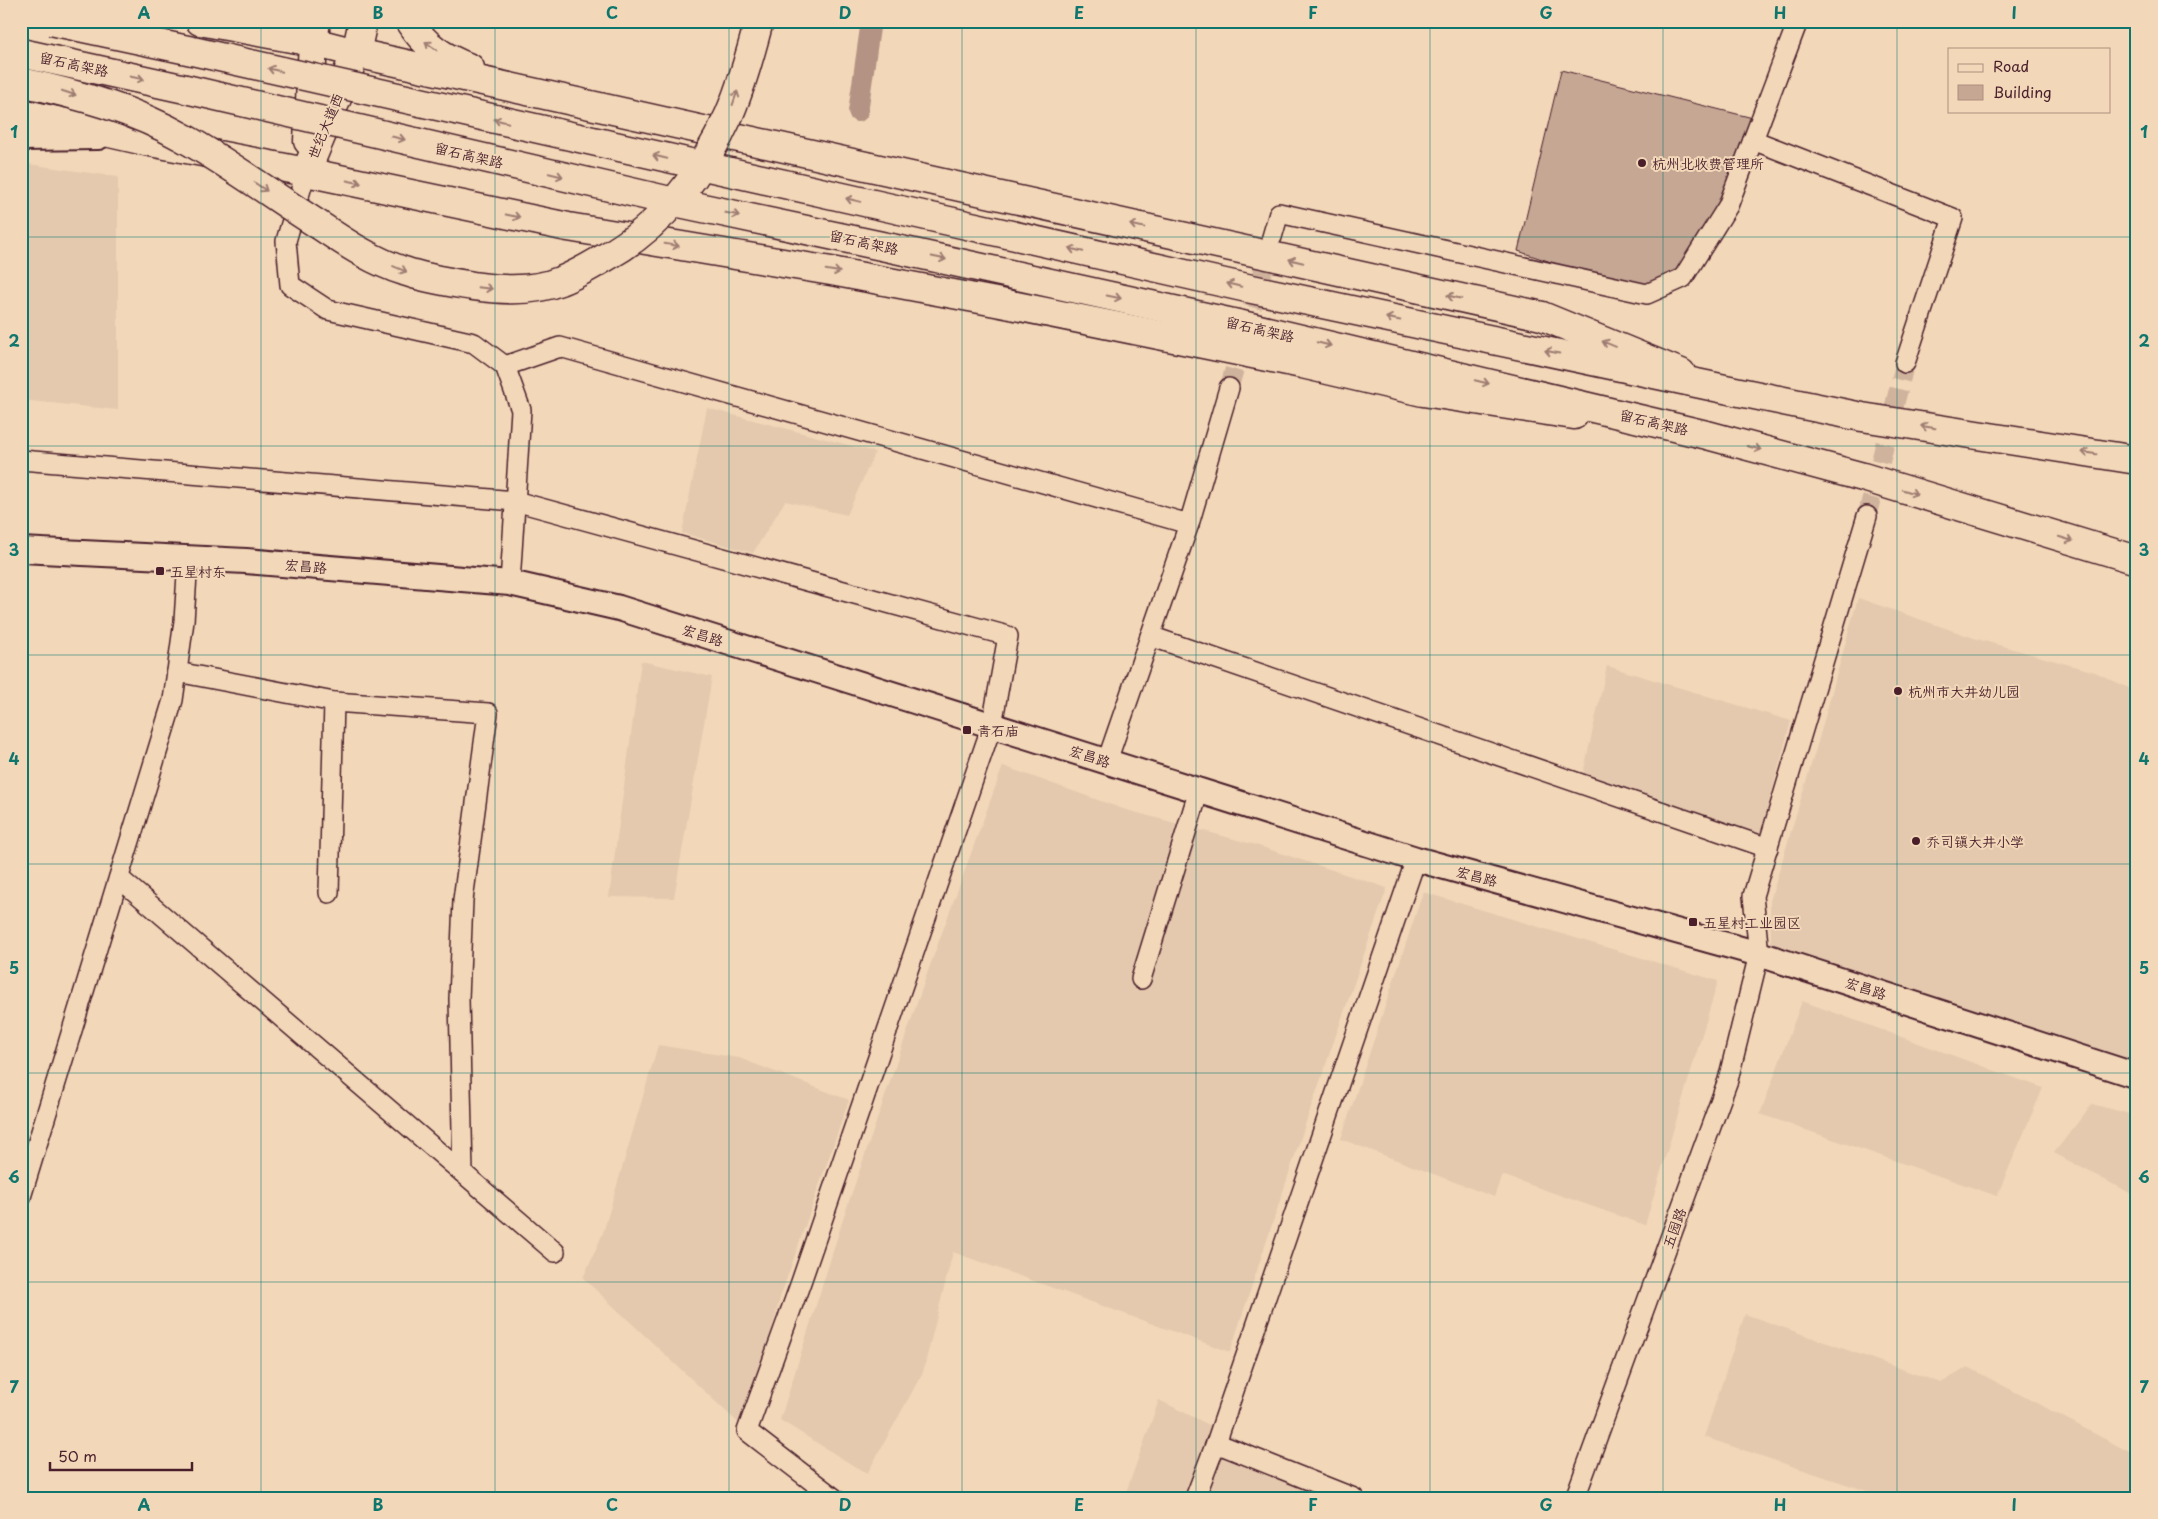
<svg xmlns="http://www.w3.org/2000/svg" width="2158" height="1519" viewBox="0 0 2158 1519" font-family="'Playpen Sans','LXGW WenKai TC',sans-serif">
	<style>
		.built { fill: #e4c9ae }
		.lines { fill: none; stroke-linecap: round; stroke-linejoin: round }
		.canal { stroke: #b59384; stroke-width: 20 }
		.building { fill: #c5a794; stroke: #4a1f2b }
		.minor-tunnel { stroke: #d0b39d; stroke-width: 19; stroke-dasharray: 19 9; stroke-linecap: butt }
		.minor-casing { stroke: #4a1f2b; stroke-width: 22 }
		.tertiary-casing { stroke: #4a1f2b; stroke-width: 28 }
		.secondary-casing { stroke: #4a1f2b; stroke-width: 30 }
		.primary-casing { stroke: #4a1f2b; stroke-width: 31 }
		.trunk-casing { stroke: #4a1f2b; stroke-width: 31 }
		.minor { stroke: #f2d8b9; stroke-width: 19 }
		.tertiary { stroke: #f2d8b9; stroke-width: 24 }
		.secondary { stroke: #f2d8b9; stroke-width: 26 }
		.primary { stroke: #f2d8b9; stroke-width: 28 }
		.trunk { stroke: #f2d8b9; stroke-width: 28 }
		.trunk-bridge-casing { stroke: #4a1f2b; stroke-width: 31; stroke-linecap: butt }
		.trunk-bridge { stroke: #f2d8b9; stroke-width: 28 }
		.oneway { stroke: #9e7c72 }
		.grid { fill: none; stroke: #0f766e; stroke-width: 1; stroke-opacity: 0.55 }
		.poi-dot { fill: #4a1f2b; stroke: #f2d8b9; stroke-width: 2 }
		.labels { text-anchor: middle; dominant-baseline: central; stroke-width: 4; stroke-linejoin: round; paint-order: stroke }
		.street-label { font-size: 14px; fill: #4a1f2b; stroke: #f2d8b9 }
		.poi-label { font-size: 14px; fill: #4a1f2b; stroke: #f2d8b9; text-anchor: start }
		.neatline { fill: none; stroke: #0f766e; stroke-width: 2 }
		.grid-label { font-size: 16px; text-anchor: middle; font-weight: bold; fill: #0f766e }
	</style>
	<rect width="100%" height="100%" fill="#f2d8b9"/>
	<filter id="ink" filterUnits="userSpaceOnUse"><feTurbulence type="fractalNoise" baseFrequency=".02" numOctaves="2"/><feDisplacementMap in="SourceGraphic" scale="10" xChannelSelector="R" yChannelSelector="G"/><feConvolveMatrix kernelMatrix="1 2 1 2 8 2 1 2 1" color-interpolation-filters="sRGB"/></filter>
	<g filter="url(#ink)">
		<!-- built -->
		<g class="built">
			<path d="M21,163L118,177V410L21,400Z"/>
			<path d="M707,408L875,452L847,515L785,501L753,553L682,533Z"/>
			<path d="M1858,598L1977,639L2095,672L2137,692V1065L1771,948L1770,901L1818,742Z"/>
			<path d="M641,661L712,677L674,898L609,897Z"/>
			<path d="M1607,666L1791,721L1761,833L1581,783Z"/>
			<path d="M1003,766L1123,809L1256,845L1387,888L1306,1122L1230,1352L953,1252L923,1372L867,1474L780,1420L845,1213L928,971Z"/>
			<path d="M1423,892L1718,981L1645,1225L1502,1175L1494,1197L1341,1139Z"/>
			<path d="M1802,1001L2043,1088L1997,1196L1760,1114Z"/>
			<path d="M658,1045L739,1058L849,1100L780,1298L747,1431L583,1278L603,1233Z"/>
			<path d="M2092,1104L2137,1116V1197L2054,1153Z"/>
			<path d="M1745,1314L1941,1383L1968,1367L2137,1456V1498H1888L1704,1437Z"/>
			<path d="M1159,1400L1357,1498H1124Z"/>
		</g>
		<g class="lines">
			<!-- canal -->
			<path class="canal" d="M858,112L871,21"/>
		</g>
		<!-- building -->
		<path class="building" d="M1561,70L1761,120L1683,278L1647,294L1518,251Z"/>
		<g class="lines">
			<!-- minor-tunnel -->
			<g class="minor-tunnel">
				<path d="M1229,388L1270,245"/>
				<path d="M1867,516L1905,363"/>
			</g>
			<defs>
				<g id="minor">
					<path d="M1753,140L1953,218L1905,363"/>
					<path d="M306,172L286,241L290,285L328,310L474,343L505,366L521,410L510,583"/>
					<path d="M1272,237L1279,213L1647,294L1683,278L1728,206L1798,21"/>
					<path d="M505,366L560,347L1189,524"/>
					<path d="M21,460L515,501L1008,636L992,725L801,1282L747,1431L834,1498"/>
					<path d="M1150,636L1768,848"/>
					<path d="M177,672L334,702L329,893"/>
					<path d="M334,702L488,713L463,900L459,999L463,1173"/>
					<path d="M1107,761L1189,524L1229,388"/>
					<path d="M119,878L555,1252"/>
					<path d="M1141,979L1199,790"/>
					<path d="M21,1197L173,700L184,621L188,559"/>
					<path d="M1216,1443L1416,859"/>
					<path d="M1195,1498L1216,1443L1354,1498"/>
					<path d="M1575,1498L1728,1080L1759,954L1753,896L1867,516"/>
				</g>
				<path id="tertiary" d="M21,550L246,561L510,583L619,608L1416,859L1759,954L2137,1076"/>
				<path id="secondary" d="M21,137L98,136"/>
				<g id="primary">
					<path d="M200,21L313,42L356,53L1542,316L1681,373"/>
					<path d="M409,21C425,46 442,57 470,68"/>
					<path d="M21,113L145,141L306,172L568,227L831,271L1001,303L1302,364L1423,392L1574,415"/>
					<path d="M308,141L313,42L316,21"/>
					<path d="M306,172L356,53L363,21"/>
				</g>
				<g id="trunk">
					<path d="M900,210L1247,288L1720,388L1862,417L2137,460"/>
					<path d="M891,248L1242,325L1707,435L1863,477L2137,560"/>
				</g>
			</defs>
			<!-- minor casing -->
			<use href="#minor" class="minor-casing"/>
			<!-- tertiary casing -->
			<use href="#tertiary" class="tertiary-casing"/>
			<!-- secondary casing -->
			<use href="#secondary" class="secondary-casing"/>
			<!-- primary casing -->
			<use href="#primary" class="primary-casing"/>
			<!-- trunk casing -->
			<use href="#trunk" class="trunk-casing"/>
			<!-- minor -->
			<use href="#minor" class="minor"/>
			<!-- tertiary -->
			<use href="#tertiary" class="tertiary"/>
			<!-- secondary -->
			<use href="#secondary" class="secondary"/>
			<!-- primary -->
			<use href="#primary" class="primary"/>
			<!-- trunk -->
			<use href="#trunk" class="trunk"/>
			<defs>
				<g id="trunk-bridge">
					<path d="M51,21L197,52L900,210"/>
					<path d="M21,53L190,90L670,201L891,248"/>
					<path d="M21,82C77,94 135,110 184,138C232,165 276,198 322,227C347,244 375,262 404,271C427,279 449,282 473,286C500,290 534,292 560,281C576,275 591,266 606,257C662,226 703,173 729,115C742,85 751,52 759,21"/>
				</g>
			</defs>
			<!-- trunk-bridge casing -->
			<use href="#trunk-bridge" class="trunk-bridge-casing"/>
			<!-- trunk-bridge -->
			<use href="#trunk-bridge" class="trunk-bridge"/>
		</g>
		<!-- one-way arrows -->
		<defs><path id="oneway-shaft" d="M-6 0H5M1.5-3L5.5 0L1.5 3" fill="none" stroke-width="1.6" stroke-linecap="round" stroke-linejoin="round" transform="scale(1.25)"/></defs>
		<g class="oneway">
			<use href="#oneway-shaft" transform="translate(431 46) rotate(-144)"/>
			<use href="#oneway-shaft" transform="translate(275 70) rotate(-167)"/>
			<use href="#oneway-shaft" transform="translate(137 78) rotate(12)"/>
			<use href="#oneway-shaft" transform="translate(69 93) rotate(18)"/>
			<use href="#oneway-shaft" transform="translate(735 98) rotate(-71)"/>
			<use href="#oneway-shaft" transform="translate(501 121) rotate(-167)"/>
			<use href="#oneway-shaft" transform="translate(398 138) rotate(13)"/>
			<use href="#oneway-shaft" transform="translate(660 157) rotate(-167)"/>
			<use href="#oneway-shaft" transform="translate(556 175) rotate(13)"/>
			<use href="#oneway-shaft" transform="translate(354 182) rotate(12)"/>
			<use href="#oneway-shaft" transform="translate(261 187) rotate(34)"/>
			<use href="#oneway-shaft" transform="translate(853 200) rotate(-167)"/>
			<use href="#oneway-shaft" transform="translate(732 214) rotate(12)"/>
			<use href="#oneway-shaft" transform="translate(513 216) rotate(12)"/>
			<use href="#oneway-shaft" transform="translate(1137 226) rotate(-168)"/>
			<use href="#oneway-shaft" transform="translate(672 245) rotate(9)"/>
			<use href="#oneway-shaft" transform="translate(1076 250) rotate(-167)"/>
			<use href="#oneway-shaft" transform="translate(939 258) rotate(12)"/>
			<use href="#oneway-shaft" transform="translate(1296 261) rotate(-167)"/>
			<use href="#oneway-shaft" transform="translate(400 269) rotate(22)"/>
			<use href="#oneway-shaft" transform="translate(833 271) rotate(10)"/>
			<use href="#oneway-shaft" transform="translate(1234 285) rotate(-167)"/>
			<use href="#oneway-shaft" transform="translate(485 288) rotate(6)"/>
			<use href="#oneway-shaft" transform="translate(1114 297) rotate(12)"/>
			<use href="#oneway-shaft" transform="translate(1454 297) rotate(-167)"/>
			<use href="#oneway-shaft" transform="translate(1393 319) rotate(-168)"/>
			<use href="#oneway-shaft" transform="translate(1324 344) rotate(13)"/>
			<use href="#oneway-shaft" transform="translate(1609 344) rotate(-158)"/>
			<use href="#oneway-shaft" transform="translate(1552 352) rotate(-168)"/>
			<use href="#oneway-shaft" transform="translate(1482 382) rotate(13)"/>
			<use href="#oneway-shaft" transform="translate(1928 427) rotate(-171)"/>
			<use href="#oneway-shaft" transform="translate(1754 448) rotate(15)"/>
			<use href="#oneway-shaft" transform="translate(2089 453) rotate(-171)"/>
			<use href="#oneway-shaft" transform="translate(1910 492) rotate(17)"/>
			<use href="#oneway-shaft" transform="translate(2066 539) rotate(17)"/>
		</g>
	</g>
	<!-- grid -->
	<path class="grid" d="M261,21V1498M495,21V1498M729,21V1498M962,21V1498M1196,21V1498M1430,21V1498M1663,21V1498M1897,21V1498M21,237H2137M21,446H2137M21,655H2137M21,864H2137M21,1073H2137M21,1282H2137"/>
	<!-- markers -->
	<g class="poi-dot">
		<circle cx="1642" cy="163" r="5"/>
		<rect x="155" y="566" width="10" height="10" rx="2.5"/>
		<circle cx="1898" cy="691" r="5"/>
		<rect x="962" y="725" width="10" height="10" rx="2.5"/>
		<circle cx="1916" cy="841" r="5"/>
		<rect x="1688" y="917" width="10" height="10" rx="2.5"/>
	</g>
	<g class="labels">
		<!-- street labels -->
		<g class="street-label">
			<text transform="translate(74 64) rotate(12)">留石高架路</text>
			<text transform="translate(325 126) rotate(-67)">世纪大道西</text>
			<text transform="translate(469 155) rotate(13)">留石高架路</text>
			<text transform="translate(864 242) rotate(12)">留石高架路</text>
			<text transform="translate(1260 329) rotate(13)">留石高架路</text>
			<text transform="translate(1654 422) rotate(13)">留石高架路</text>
			<text transform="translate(306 566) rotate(5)">宏昌路</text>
			<text transform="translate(703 635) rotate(17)">宏昌路</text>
			<text transform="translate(1090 756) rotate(18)">宏昌路</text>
			<text transform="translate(1477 876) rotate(15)">宏昌路</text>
			<text transform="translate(1866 988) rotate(18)">宏昌路</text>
			<text transform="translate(1674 1228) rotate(-70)">五园路</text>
		</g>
		<!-- poi labels -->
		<g class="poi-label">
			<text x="1652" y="163">杭州北收费管理所</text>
			<text x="170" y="571">五星村东</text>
			<text x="1908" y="691">杭州市大井幼儿园</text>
			<text x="977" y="730">青石庙</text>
			<text x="1926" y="841">乔司镇大井小学</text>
			<text x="1703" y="922">五星村工业园区</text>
		</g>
	</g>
	<!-- margin -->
	<rect width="2158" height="1519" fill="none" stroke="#f2d8b9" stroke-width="55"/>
	<!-- legend -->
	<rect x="1948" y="48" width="162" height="65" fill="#f2d8b9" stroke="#af8e80"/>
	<rect x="1958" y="64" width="25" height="8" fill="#f2d8b9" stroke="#af8e80"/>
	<text x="1993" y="72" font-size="15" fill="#4a1f2b">Road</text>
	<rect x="1958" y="85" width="25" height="15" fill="#c5a794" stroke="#af8e80"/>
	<text x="1993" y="98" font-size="15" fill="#4a1f2b">Building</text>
	<!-- scale -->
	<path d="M50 1462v8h142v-8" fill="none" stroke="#4a1f2b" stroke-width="2.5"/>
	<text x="58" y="1462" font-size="15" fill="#4a1f2b" stroke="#f2d8b9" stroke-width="4" paint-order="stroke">50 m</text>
	<rect x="28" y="28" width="2102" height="1464" class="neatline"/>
	<g class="grid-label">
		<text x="144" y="19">A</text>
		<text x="378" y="19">B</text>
		<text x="612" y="19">C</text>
		<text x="845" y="19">D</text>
		<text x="1079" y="19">E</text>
		<text x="1313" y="19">F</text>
		<text x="1546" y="19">G</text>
		<text x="1780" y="19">H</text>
		<text x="2014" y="19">I</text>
		<text x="14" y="138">1</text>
		<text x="2144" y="138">1</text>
		<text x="14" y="347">2</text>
		<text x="2144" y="347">2</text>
		<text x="14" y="556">3</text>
		<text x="2144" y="556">3</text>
		<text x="14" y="765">4</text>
		<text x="2144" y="765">4</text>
		<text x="14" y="974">5</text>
		<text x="2144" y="974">5</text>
		<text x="14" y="1183">6</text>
		<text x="2144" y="1183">6</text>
		<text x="14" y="1393">7</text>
		<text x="2144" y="1393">7</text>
		<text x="144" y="1511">A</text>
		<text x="378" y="1511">B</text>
		<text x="612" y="1511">C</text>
		<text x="845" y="1511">D</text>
		<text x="1079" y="1511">E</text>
		<text x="1313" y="1511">F</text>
		<text x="1546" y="1511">G</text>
		<text x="1780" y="1511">H</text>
		<text x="2014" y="1511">I</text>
	</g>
</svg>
